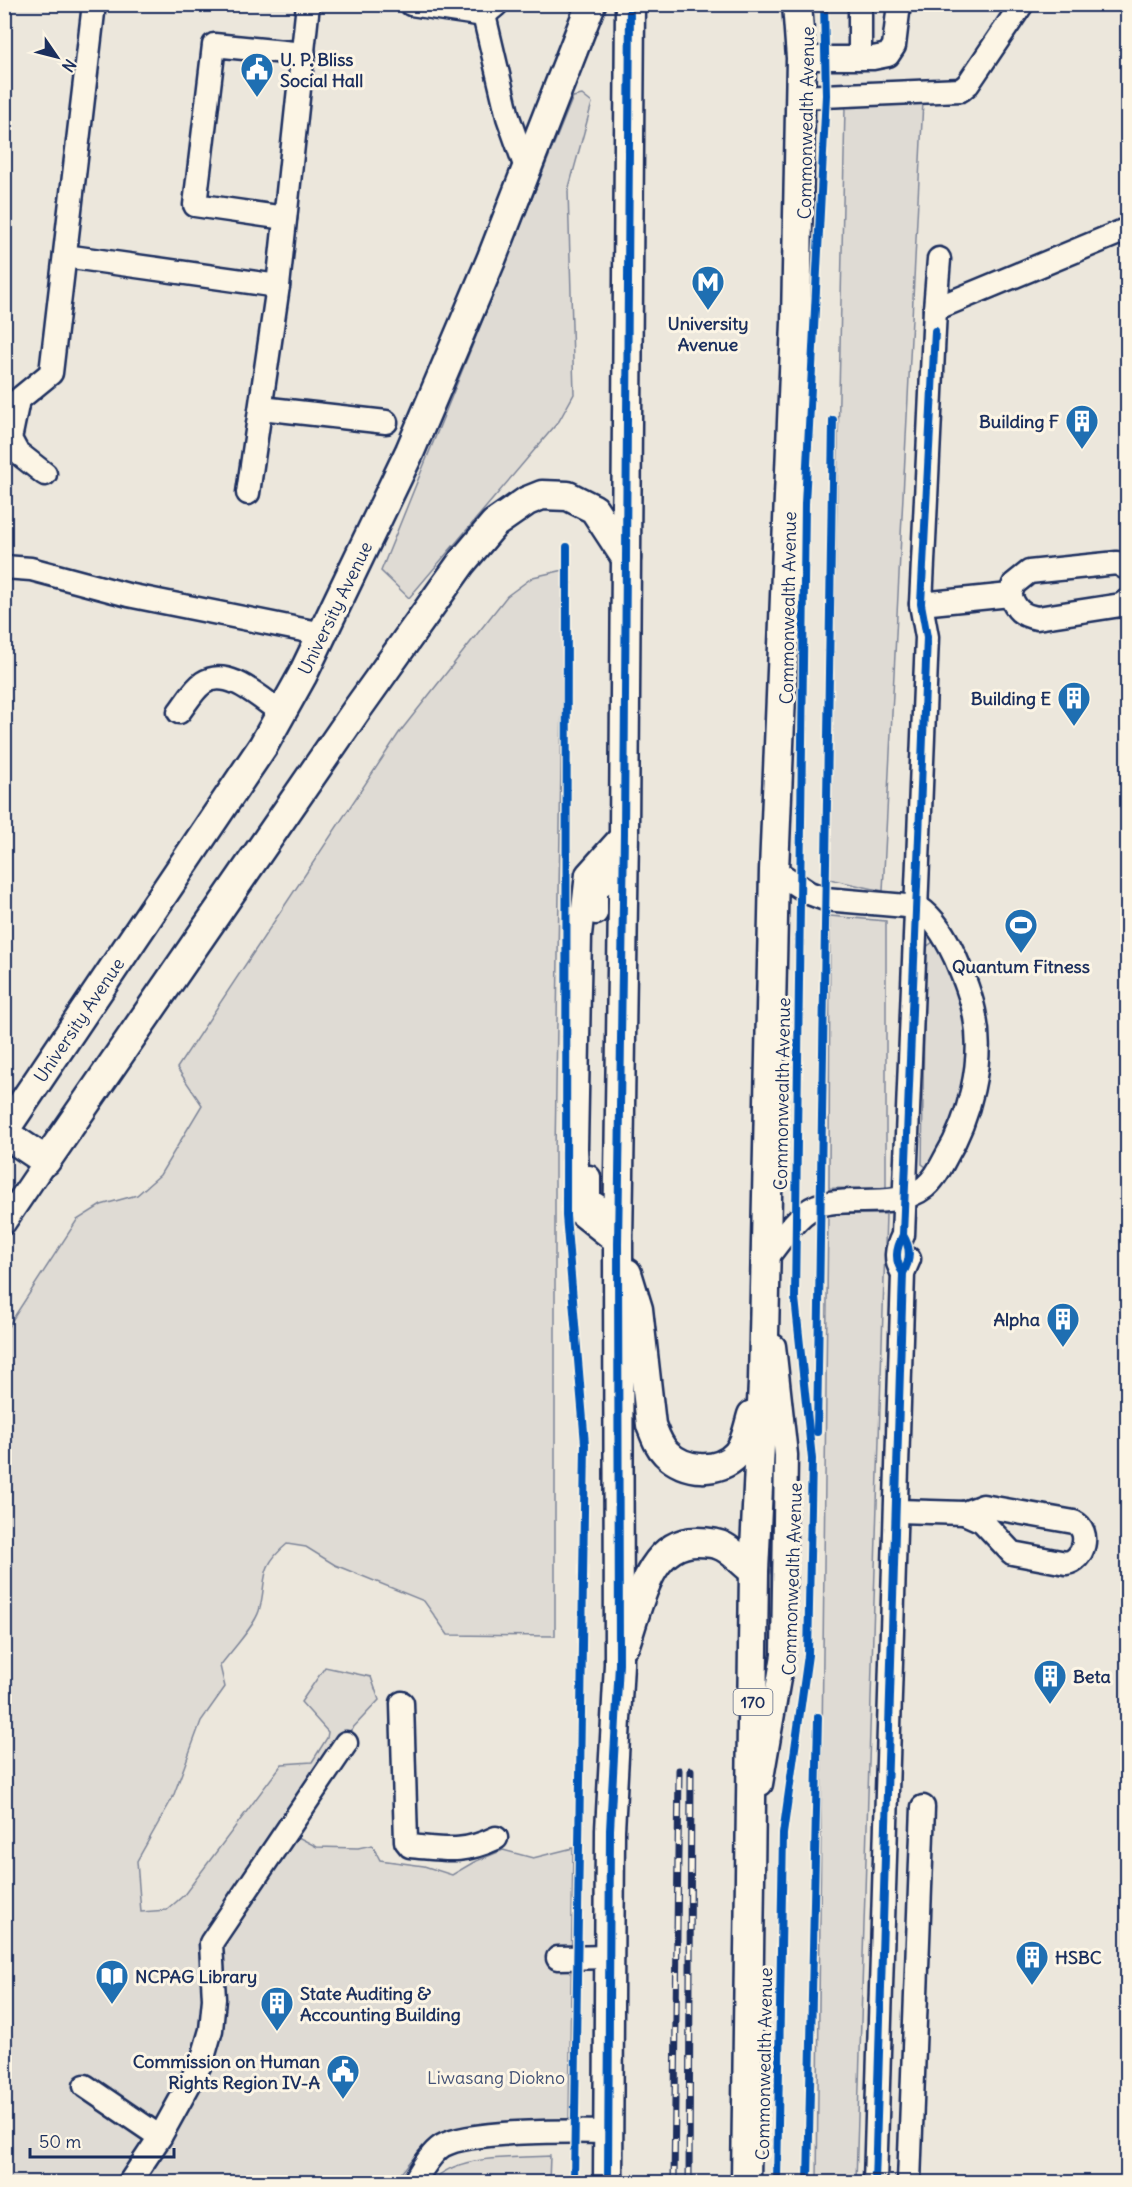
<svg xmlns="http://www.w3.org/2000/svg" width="1132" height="2187" viewBox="0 0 1132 2187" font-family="Delius,sans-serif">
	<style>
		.built { fill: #ece7dc }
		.green { fill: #dfdbd4; stroke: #7d8599; stroke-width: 1.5 }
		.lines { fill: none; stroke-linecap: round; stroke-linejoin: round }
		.minor-casing { stroke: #1b2f5e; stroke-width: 27 }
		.major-casing { stroke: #1b2f5e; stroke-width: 33 }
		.minor { stroke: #fcf5e5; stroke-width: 22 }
		.major { stroke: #fcf5e5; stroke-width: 28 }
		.rail-casing { stroke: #1b2f5e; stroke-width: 7 }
		.rail { stroke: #fcf5e5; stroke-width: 4.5; stroke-dasharray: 14; stroke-linecap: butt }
		.cycleway-casing { stroke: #fcf5e5; stroke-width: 11 }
		.cycleway { stroke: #0057b8; stroke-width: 8 }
		.labels { text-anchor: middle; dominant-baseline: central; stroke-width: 6; stroke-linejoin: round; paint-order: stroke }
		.shield { fill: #fcf5e5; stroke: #5e6a86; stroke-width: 1.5 }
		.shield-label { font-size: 16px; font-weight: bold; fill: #1b2f5e }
		.poi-label { font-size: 18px; font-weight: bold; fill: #1b2f5e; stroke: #fcf5e5; text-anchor: start }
		.street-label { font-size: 18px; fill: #1b2f5e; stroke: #fcf5e5 }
		.park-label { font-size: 18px; fill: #425176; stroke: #fcf5e5 }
	</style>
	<rect width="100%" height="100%" fill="#fcf5e5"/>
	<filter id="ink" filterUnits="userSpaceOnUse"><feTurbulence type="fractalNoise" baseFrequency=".0167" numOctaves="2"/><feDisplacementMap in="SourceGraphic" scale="12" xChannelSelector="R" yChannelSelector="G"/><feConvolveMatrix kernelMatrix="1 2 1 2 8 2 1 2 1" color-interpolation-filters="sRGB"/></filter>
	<g filter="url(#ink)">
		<!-- built -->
		<rect class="built" x="5" y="5" width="1122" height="2177"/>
		<!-- green -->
		<g class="green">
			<path d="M582,95L592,103L568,191L574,394L559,421L409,598L381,571L573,97Z"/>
			<path d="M923,101L883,891L829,879L845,107Z"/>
			<path d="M564,570L555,1151V1636L448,1635L424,1601L335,1565L306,1547L287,1544C257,1569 268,1581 259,1611C254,1627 230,1652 220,1666L225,1687L201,1721L173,1797L137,1861L141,1912L167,1910L184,1895L282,1764L312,1762L327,1738L328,1732L301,1702L325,1667L371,1677L379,1700L321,1762L277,1826L317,1847L358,1848L372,1845L380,1860L424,1866L452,1875L474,1862L503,1850L533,1858L573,1848L569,2119L454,2134L419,2151L394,2182H5V1331L77,1220L101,1205L137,1195L160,1175L202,1105L177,1068L399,733L507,596L533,577Z"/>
			<path d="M830,916L886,921V1189L829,1188Z"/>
			<path d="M933,942C943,949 946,962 951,974C966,1016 973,1067 958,1111C952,1131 939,1150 929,1169L922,1164L925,948Z"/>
			<path d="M828,1214H886L856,2182H817Z"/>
			<path d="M550,2156L549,2182H431C459,2153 512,2159 550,2156Z"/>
		</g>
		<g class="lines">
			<defs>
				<g id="minor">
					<path d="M411,4L484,15L496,5"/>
					<path d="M486,4L484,15L508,117L526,168"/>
					<path d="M801,58H873L888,55L894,46L899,4"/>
					<path d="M860,58V4"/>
					<path d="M800,97L961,90L968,84L1022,4"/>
					<path d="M285,218L195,205L214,45L304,54"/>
					<path d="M65,256L278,286"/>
					<path d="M935,309L939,259"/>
					<path d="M261,408L386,422"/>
					<path d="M45,474L17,452L10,439L18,400L51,373L94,4"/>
					<path d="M248,493L278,286L308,4"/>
					<path d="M4,567L31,569L128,595L323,634"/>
					<path d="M1128,569L1117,563L1029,572L1014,584L1010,595C1016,610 1021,615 1037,618L1121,605L1128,600"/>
					<path d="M921,604L1010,595"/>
					<path d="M179,712C186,703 194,689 203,683C228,666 261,699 282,713"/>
					<path d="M596,913V889L623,868"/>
					<path d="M589,1177V1200L618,1219"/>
					<path d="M4,1223L46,1161"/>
					<path d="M618,1244L579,1213L576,1148L580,935L587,874L624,833"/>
					<path d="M766,1265L765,1260C780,1242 799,1209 823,1204C855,1196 897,1209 925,1187C934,1180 941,1167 946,1157C969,1119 984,1062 975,1017C972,997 963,976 955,957C946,938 935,918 918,907L825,899L809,893L774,870"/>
					<path d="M903,1273C894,1260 896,1249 903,1235L927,637L921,604L935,309L1128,229"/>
					<path d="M983,1506L1074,1522C1092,1531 1084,1561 1066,1563L1012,1553L982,1521L964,1513Z"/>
					<path d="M898,1511L964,1513"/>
					<path d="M402,1703L406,1841L410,1846C445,1849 462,1854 496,1838"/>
					<path d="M761,1784L783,1655L786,1455L774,1346"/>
					<path d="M558,1958L611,1957"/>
					<path d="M85,2086L160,2137"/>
					<path d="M130,2182L160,2137L202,2061L211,2030L214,1999L211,1943L346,1743"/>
					<path d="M414,2182C421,2171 430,2154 442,2146C468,2130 575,2131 609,2132"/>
					<path d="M875,2182L903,1273L909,1259"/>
					<path d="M909,2182L923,1807"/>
				</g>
				<g id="major">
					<path d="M4,1131L263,746L302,676L410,451L491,260L591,4"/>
					<path d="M4,1133L46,1161L358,708L462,562L494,524L527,501L542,495L568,496L594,509L626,558"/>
					<path d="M627,1273L638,1309L651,1425C655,1435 658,1445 666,1453C684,1472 719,1474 737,1454C746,1444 748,1428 752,1415"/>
					<path d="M625,1644C639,1606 648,1542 697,1542C706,1542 717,1543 724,1547C735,1553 744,1564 754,1571"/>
					<path d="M608,2182L610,1830L619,1664L618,1244L624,833L630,4"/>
					<path d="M746,2182L754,1571L763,1382L774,870L796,322L801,58L797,4"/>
				</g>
			</defs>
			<!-- minor casing -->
			<use href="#minor" class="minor-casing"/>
			<!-- major casing -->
			<use href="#major" class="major-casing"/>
			<!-- minor -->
			<use href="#minor" class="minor"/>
			<!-- major -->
			<use href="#major" class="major"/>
			<defs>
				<g id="rail">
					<path d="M674,2182L679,1770"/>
					<path d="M689,2182L691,1770"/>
				</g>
			</defs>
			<!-- rail casing -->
			<use href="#rail" class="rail-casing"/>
			<!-- rail -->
			<use href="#rail" class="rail"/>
			<defs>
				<g id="cycleway">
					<path d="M567,547L566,1216L585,1444L574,2182"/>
					<path d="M903,1273C894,1260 896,1249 903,1235L927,637L921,604L935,331"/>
					<path d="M817,1432L833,420"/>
					<path d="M608,2182L610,1830L619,1664L618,1244L624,833L630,4"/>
					<path d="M777,2182L783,1834L808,1655L812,1459L795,1298L805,504L826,95L824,4"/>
					<path d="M808,2182L818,1717"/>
					<path d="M875,2182L903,1273C911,1260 911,1248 903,1235"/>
				</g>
			</defs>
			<!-- cycleway casing -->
			<use href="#cycleway" class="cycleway-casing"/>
			<!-- cycleway -->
			<use href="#cycleway" class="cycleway"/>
		</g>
	</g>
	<!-- icons -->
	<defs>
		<symbol id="civic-pin" viewBox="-11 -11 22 30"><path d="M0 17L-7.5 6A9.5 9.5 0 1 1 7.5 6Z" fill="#1f6fb2" stroke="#fcf5e5"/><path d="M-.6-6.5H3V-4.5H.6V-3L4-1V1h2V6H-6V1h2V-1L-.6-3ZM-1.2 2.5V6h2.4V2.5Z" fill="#fff"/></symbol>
		<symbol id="metro-pin" viewBox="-11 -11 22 30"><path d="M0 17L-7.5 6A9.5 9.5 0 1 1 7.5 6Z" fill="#1f6fb2" stroke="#fcf5e5"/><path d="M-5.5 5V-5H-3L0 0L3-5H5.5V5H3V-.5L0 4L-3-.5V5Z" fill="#fff"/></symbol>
		<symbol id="building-pin" viewBox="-11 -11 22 30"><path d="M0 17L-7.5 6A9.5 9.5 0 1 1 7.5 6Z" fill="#1f6fb2" stroke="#fcf5e5"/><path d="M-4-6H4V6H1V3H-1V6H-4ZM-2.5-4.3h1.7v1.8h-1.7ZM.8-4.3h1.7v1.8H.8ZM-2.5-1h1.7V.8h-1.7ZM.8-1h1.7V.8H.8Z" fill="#fff"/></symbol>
		<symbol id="stadium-pin" viewBox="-11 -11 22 30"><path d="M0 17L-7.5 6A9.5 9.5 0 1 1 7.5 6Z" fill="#1f6fb2" stroke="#fcf5e5"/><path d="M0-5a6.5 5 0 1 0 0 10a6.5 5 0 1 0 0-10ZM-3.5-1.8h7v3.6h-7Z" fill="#fff"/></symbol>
		<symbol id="library-pin" viewBox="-11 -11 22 30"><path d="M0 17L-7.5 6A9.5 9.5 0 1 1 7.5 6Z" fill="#1f6fb2" stroke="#fcf5e5"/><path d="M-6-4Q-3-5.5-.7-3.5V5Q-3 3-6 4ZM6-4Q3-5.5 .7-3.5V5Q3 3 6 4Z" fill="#fff"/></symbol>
	</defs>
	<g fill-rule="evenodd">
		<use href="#civic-pin" x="238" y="50" width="38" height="52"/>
		<use href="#metro-pin" x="689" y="263" width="38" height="52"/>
		<use href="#building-pin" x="1063" y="402" width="38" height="52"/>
		<use href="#building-pin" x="1055" y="679" width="38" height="52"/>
		<use href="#stadium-pin" x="1002" y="906" width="38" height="52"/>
		<use href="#building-pin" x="1044" y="1300" width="38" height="52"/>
		<use href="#building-pin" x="1031" y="1657" width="38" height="52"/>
		<use href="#building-pin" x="1013" y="1938" width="38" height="52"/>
		<use href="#library-pin" x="93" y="1957" width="38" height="52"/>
		<use href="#building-pin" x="258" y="1984" width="38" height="52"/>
		<use href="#civic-pin" x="324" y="2052" width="38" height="52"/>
	</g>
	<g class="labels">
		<!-- shield labels -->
		<rect class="shield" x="733.5" y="1689" width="39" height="26" rx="4.5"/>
		<g class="shield-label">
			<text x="753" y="1702">170</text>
		</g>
		<!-- poi labels -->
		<g class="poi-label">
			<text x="280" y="59">U. P. Bliss<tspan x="280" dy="21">Social Hall</tspan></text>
			<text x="708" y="323" text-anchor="middle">University<tspan x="708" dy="21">Avenue</tspan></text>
			<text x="1059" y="421" text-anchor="end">Building F</text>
			<text x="1051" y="698" text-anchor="end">Building E</text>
			<text x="1021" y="966" text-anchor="middle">Quantum Fitness</text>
			<text x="1040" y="1319" text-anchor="end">Alpha</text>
			<text x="1073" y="1676">Beta</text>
			<text x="1055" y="1957">HSBC</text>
			<text x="135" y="1976">NCPAG Library</text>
			<text x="300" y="1993">State Auditing &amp;<tspan x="300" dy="21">Accounting Building</tspan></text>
			<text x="320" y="2061" text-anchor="end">Commission on Human<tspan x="320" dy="21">Rights Region IV-A</tspan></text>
		</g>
		<!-- street labels -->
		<g class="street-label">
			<text transform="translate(806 123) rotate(-89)">Commonwealth Avenue</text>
			<text transform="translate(335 608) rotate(-64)">University Avenue</text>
			<text transform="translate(788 608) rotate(-89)">Commonwealth Avenue</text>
			<text transform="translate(79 1020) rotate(-56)">University Avenue</text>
			<text transform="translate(782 1094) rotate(-89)">Commonwealth Avenue</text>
			<text transform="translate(792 1579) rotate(-88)">Commonwealth Avenue</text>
			<text transform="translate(764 2064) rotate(-89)">Commonwealth Avenue</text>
		</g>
		<!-- park labels -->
		<g class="park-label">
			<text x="496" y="2077">Liwasang Diokno</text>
		</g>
	</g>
	<!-- margin -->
	<rect width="1132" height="2187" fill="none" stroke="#fcf5e5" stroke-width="24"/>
	<rect x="12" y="12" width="1108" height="2163" fill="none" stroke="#1b2f5e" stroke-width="2" filter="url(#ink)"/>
	<!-- north arrow -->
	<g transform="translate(57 57) rotate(125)" stroke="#fcf5e5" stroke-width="4.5" paint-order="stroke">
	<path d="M0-4.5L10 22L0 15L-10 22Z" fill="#1b2f5e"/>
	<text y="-9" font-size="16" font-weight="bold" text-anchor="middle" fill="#1b2f5e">N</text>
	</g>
	<!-- scale -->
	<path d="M30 2148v9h144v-9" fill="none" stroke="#1b2f5e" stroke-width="3"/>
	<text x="39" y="2148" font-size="18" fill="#1b2f5e" stroke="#fcf5e5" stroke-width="4.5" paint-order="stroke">50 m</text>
</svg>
